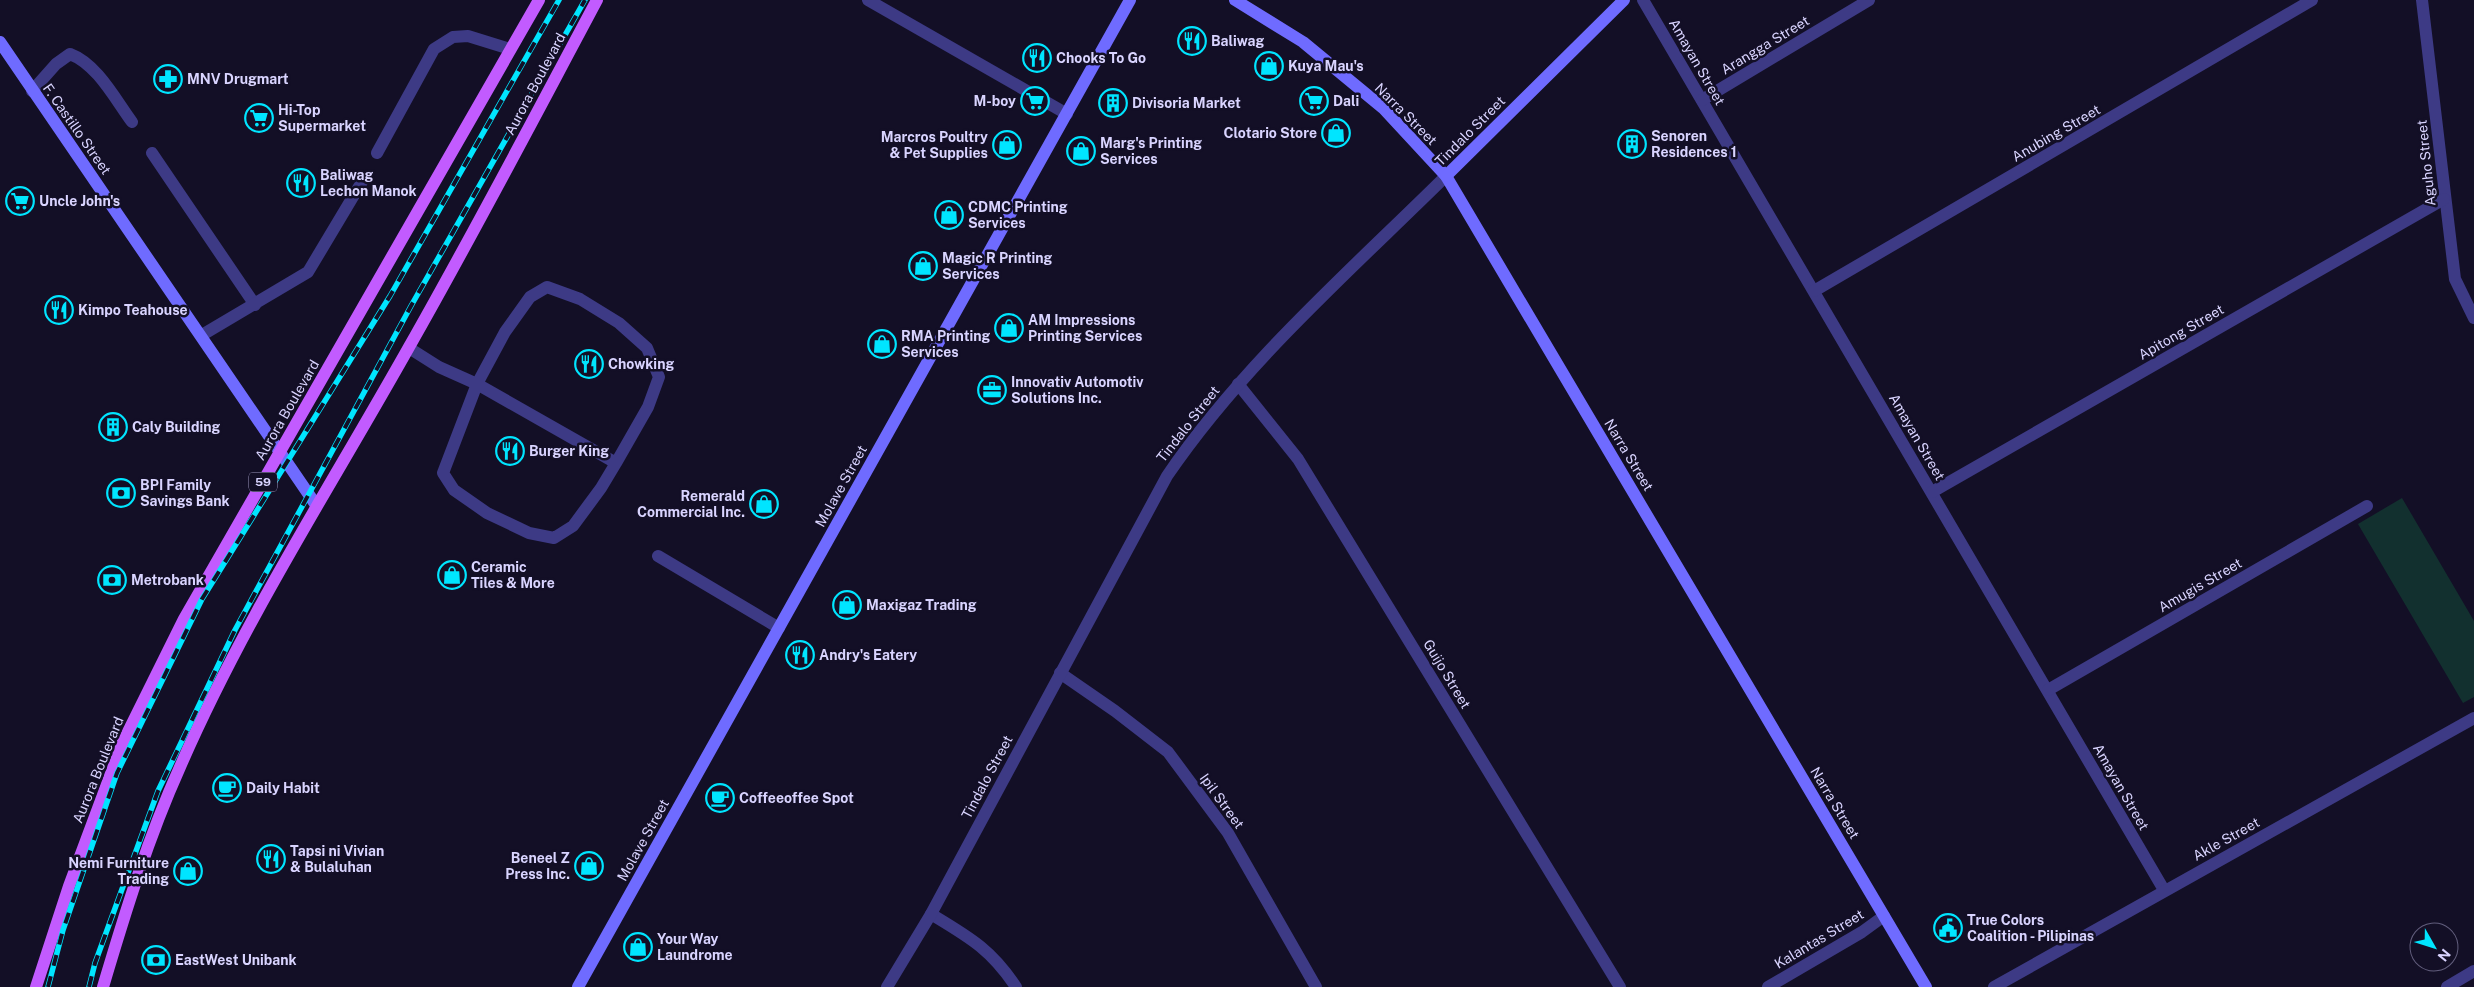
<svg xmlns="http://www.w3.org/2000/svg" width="2474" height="987" viewBox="0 0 2474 987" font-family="'Public Sans',sans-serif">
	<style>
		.green { fill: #12302f }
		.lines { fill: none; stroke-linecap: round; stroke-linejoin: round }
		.lane { stroke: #3d3a85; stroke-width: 12 }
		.street { stroke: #3d3a85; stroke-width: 12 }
		.secondary { stroke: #6f6bff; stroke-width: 12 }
		.primary { stroke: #c25bff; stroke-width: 12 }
		.rail-casing { stroke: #00e5ff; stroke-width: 5.5 }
		.rail { stroke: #130f26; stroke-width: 4; stroke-dasharray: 11; stroke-linecap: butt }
		.labels { text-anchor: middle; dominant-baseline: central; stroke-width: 5; stroke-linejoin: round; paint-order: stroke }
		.shield { fill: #130f26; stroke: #9e99be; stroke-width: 1 }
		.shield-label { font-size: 12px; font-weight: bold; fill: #d9d4ff }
		.poi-label { font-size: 14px; font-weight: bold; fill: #d9d4ff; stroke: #130f26; text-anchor: start }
		.street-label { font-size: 14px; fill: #d9d4ff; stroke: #130f26 }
	</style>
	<rect width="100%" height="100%" fill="#130f26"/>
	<!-- green -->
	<path class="green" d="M2402,498L2474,621V697L2463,703L2358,524Z"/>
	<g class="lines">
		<!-- lane -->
		<g class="lane">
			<path d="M868,0L1067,114"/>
			<path d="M32,91L56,64L70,54C97,64 115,99 132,122"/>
			<path d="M152,153L255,305"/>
			<path d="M377,153L434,49L453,37L468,36L510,49"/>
			<path d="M202,335L308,272L363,180"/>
			<path d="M409,348L439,367L477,384L616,463L601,488L573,526L554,538L529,533L487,513L454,490L443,473L477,384L505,332L530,297L547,287L580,299L619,323L647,348L659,377L648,407L616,463"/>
			<path d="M658,556L779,628"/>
			<path d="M1768,987L1862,932L1884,916"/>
		</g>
		<!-- street -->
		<g class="street">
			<path d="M1643,0L2164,890"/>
			<path d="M2422,0L2455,279L2474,318"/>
			<path d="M1702,100L1869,0"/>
			<path d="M1814,291L2312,0"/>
			<path d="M1238,384L1298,459L1620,987"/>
			<path d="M1932,492L2444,199"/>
			<path d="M1060,673L1115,711L1168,752L1228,833L1316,987"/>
			<path d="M2048,690L2367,506"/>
			<path d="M931,914C969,937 991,949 1016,987"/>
			<path d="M887,987L931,914L1167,476C1243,364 1350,271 1446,176"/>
			<path d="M1994,987L2474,718"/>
			<path d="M2447,987L2474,971"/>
		</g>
		<!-- secondary -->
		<g class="secondary">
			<path d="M1235,0L1303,42L1383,108L1446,176L1926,987"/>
			<path d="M0,42L316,505"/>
			<path d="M1446,176L1624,0"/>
			<path d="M578,987L1130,0"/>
		</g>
		<!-- primary -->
		<g class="primary">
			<path d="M36,987L69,886L122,744L184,619L539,0"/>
			<path d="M103,987C125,913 148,838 180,767C244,620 331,486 409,347C474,233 535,116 597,0"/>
		</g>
		<defs>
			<g id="rail">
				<path d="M48,987L63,930L117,773L202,599L390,296L559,0"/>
				<path d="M89,987L95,963L158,791L235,630L411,306L585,0"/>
			</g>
		</defs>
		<!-- rail casing -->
		<use href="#rail" class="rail-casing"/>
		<!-- rail -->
		<use href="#rail" class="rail"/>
	</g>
	<!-- icons -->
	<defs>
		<symbol id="restaurant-ring" viewBox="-11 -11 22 22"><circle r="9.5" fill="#130f26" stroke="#00e5ff" stroke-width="1.5"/><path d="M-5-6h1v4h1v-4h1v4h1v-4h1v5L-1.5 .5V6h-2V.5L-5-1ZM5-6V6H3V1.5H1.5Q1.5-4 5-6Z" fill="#00e5ff"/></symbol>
		<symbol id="shop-ring" viewBox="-11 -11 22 22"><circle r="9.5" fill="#130f26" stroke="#00e5ff" stroke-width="1.5"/><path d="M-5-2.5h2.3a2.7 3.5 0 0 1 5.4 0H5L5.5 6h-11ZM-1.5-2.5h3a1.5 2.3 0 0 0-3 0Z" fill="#00e5ff"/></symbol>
		<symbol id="pharmacy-ring" viewBox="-11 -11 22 22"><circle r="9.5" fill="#130f26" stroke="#00e5ff" stroke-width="1.5"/><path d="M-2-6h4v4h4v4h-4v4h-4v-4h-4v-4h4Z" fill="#00e5ff"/></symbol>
		<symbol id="supermarket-ring" viewBox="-11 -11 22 22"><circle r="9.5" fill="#130f26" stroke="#00e5ff" stroke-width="1.5"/><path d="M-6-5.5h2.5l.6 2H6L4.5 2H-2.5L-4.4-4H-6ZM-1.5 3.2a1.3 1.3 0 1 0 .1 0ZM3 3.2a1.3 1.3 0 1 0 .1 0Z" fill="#00e5ff"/></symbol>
		<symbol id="building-ring" viewBox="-11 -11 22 22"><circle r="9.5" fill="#130f26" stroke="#00e5ff" stroke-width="1.5"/><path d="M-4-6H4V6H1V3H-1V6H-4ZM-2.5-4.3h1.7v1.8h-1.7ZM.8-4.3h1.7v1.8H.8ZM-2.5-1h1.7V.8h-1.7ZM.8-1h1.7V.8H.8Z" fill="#00e5ff"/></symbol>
		<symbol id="office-ring" viewBox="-11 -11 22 22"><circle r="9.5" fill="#130f26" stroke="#00e5ff" stroke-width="1.5"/><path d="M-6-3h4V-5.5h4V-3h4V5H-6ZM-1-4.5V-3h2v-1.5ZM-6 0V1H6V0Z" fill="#00e5ff"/></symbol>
		<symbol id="bank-ring" viewBox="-11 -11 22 22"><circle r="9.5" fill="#130f26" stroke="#00e5ff" stroke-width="1.5"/><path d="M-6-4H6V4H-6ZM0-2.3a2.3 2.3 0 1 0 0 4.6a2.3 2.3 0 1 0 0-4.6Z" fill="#00e5ff"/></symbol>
		<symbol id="cafe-ring" viewBox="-11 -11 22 22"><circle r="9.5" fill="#130f26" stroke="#00e5ff" stroke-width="1.5"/><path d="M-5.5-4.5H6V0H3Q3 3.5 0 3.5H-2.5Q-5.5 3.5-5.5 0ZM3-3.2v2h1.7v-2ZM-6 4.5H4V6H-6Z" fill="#00e5ff"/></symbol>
		<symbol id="civic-ring" viewBox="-11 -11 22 22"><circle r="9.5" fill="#130f26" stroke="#00e5ff" stroke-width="1.5"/><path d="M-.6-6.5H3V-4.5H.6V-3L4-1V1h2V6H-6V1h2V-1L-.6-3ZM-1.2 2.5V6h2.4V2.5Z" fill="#00e5ff"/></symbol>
	</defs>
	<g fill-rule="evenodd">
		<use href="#restaurant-ring" x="1176" y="25" width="32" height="32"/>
		<use href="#restaurant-ring" x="1021" y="42" width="32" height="32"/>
		<use href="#shop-ring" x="1253" y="50" width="32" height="32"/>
		<use href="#pharmacy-ring" x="152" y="63" width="32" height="32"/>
		<use href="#supermarket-ring" x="1019" y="85" width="32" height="32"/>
		<use href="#supermarket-ring" x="1298" y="85" width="32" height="32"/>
		<use href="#building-ring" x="1097" y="87" width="32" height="32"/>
		<use href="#supermarket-ring" x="243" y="102" width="32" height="32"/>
		<use href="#shop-ring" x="1320" y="117" width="32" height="32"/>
		<use href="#building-ring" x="1616" y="128" width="32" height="32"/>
		<use href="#shop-ring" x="991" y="129" width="32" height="32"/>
		<use href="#shop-ring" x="1065" y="135" width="32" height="32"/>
		<use href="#restaurant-ring" x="285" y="167" width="32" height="32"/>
		<use href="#supermarket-ring" x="4" y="185" width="32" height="32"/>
		<use href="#shop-ring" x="933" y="199" width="32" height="32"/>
		<use href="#shop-ring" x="907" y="250" width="32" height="32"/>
		<use href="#restaurant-ring" x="43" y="294" width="32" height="32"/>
		<use href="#shop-ring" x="993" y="312" width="32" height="32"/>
		<use href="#shop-ring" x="866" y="328" width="32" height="32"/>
		<use href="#restaurant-ring" x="573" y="348" width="32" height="32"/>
		<use href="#office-ring" x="976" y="374" width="32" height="32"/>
		<use href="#building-ring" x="97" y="411" width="32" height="32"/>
		<use href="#restaurant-ring" x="494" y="435" width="32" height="32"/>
		<use href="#bank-ring" x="105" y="477" width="32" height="32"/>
		<use href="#shop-ring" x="748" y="488" width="32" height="32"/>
		<use href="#shop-ring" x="436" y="559" width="32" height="32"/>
		<use href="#bank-ring" x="96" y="564" width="32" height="32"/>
		<use href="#shop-ring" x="831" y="589" width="32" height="32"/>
		<use href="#restaurant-ring" x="784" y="639" width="32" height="32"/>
		<use href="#cafe-ring" x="211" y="772" width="32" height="32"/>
		<use href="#cafe-ring" x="704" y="782" width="32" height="32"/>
		<use href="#restaurant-ring" x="255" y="843" width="32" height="32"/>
		<use href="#shop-ring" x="573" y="850" width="32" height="32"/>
		<use href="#shop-ring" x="172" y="855" width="32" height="32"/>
		<use href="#civic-ring" x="1932" y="912" width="32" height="32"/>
		<use href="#shop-ring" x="622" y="931" width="32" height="32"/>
		<use href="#bank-ring" x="140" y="944" width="32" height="32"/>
	</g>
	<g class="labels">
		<!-- shield labels -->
		<rect class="shield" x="249" y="472.5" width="28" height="19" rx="4"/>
		<g class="shield-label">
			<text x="263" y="482">59</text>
		</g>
		<!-- poi labels -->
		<g class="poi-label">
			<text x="1211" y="41">Baliwag</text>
			<text x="1056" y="58">Chooks To Go</text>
			<text x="1288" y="66">Kuya Mau's</text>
			<text x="187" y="79">MNV Drugmart</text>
			<text x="1016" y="101" text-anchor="end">M-boy</text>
			<text x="1333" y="101">Dali</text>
			<text x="1132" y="103">Divisoria Market</text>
			<text x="278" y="110">Hi-Top<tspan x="278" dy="16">Supermarket</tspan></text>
			<text x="1317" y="133" text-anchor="end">Clotario Store</text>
			<text x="1651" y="136">Senoren<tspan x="1651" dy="16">Residences 1</tspan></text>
			<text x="988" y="137" text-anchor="end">Marcros Poultry<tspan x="988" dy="16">&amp; Pet Supplies</tspan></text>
			<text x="1100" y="143">Marg's Printing<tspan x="1100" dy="16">Services</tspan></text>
			<text x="320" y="175">Baliwag<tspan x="320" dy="16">Lechon Manok</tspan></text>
			<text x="39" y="201">Uncle John's</text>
			<text x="968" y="207">CDMC Printing<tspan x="968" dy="16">Services</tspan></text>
			<text x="942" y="258">Magic R Printing<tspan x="942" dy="16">Services</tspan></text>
			<text x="78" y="310">Kimpo Teahouse</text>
			<text x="1028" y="320">AM Impressions<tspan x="1028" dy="16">Printing Services</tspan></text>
			<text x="901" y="336">RMA Printing<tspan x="901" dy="16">Services</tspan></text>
			<text x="608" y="364">Chowking</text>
			<text x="1011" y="382">Innovativ Automotiv<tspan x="1011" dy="16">Solutions Inc.</tspan></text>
			<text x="132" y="427">Caly Building</text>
			<text x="529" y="451">Burger King</text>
			<text x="140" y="485">BPI Family<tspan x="140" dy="16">Savings Bank</tspan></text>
			<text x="745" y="496" text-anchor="end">Remerald<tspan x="745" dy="16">Commercial Inc.</tspan></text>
			<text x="471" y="567">Ceramic<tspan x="471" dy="16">Tiles &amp; More</tspan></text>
			<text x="131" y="580">Metrobank</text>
			<text x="866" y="605">Maxigaz Trading</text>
			<text x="819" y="655">Andry's Eatery</text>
			<text x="246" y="788">Daily Habit</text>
			<text x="739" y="798">Coffeeoffee Spot</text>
			<text x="290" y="851">Tapsi ni Vivian<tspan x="290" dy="16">&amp; Bulaluhan</tspan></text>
			<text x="570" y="858" text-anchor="end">Beneel Z<tspan x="570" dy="16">Press Inc.</tspan></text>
			<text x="169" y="863" text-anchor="end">Nemi Furniture<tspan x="169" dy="16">Trading</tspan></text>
			<text x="1967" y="920">True Colors<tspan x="1967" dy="16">Coalition - Pilipinas</tspan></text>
			<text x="657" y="939">Your Way<tspan x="657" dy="16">Laundrome</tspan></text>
			<text x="175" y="960">EastWest Unibank</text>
		</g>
		<!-- street labels -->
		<g class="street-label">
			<text transform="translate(1765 45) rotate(-31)">Arangga Street</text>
			<text transform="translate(1697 62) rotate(60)">Amayan Street</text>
			<text transform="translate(535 84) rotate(-62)">Aurora Boulevard</text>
			<text transform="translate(1406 114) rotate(45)">Narra Street</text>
			<text transform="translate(77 129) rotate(55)">F. Castillo Street</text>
			<text transform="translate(1470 131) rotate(-45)">Tindalo Street</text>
			<text transform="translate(2056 133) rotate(-30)">Anubing Street</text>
			<text transform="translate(2426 163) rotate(-96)">Aguho Street</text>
			<text transform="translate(2181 332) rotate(-30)">Apitong Street</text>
			<text transform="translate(287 410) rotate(-60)">Aurora Boulevard</text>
			<text transform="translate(1188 424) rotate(-52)">Tindalo Street</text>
			<text transform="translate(1917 437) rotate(60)">Amayan Street</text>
			<text transform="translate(1629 455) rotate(59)">Narra Street</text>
			<text transform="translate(841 486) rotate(-61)">Molave Street</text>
			<text transform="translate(2200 585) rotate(-30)">Amugis Street</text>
			<text transform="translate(1447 674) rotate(59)">Guijo Street</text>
			<text transform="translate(98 770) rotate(-68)">Aurora Boulevard</text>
			<text transform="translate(987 777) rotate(-62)">Tindalo Street</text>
			<text transform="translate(2121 787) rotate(60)">Amayan Street</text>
			<text transform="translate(1222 801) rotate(54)">Ipil Street</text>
			<text transform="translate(1835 803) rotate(59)">Narra Street</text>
			<text transform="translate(2226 839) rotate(-29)">Akle Street</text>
			<text transform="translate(643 840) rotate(-61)">Molave Street</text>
			<text transform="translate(1819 939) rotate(-31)">Kalantas Street</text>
		</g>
	</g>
	<!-- north arrow -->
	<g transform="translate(2434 947) rotate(129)"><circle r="24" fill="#130f26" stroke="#625e7d"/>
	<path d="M0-4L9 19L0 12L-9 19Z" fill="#00e5ff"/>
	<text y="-8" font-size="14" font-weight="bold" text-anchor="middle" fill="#d9d4ff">N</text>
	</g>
</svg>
